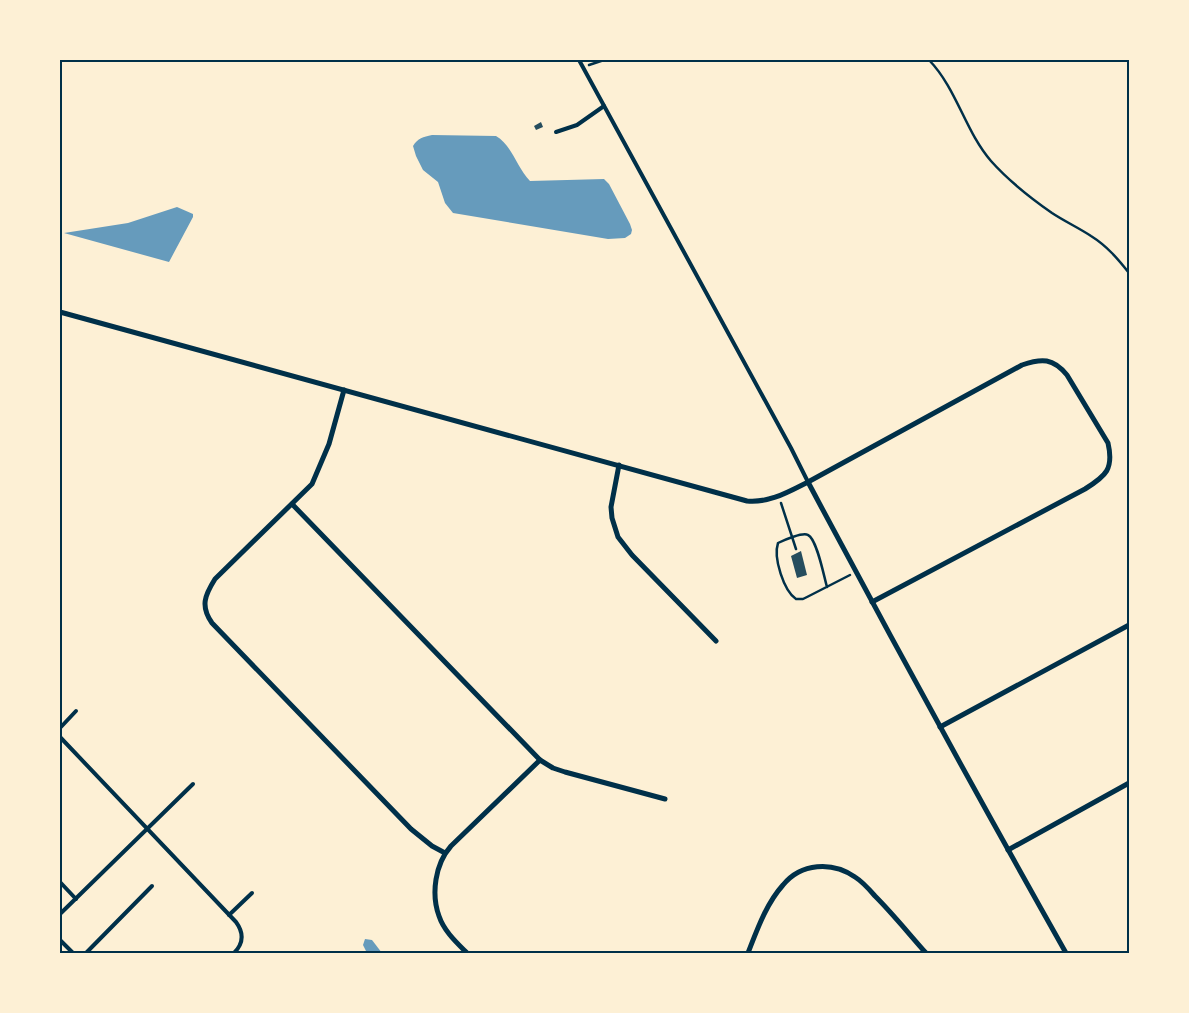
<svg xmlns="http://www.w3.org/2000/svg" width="1189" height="1013" viewBox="0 0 1189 1013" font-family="'Open Sans',sans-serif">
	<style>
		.water { fill: #669bbc }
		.building { fill: #264d5e }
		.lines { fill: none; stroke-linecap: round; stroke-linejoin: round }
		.path { stroke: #003049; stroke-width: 2.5 }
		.service { stroke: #003049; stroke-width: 4 }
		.minor { stroke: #003049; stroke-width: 5 }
		.neatline { fill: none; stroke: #003049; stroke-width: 2 }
	</style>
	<rect width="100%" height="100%" fill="#fdf0d5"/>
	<!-- water -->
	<g class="water">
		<path d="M432,135L496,136C512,145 517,168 530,181L604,179L609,184L630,224L632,230L631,234L625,238L608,239L453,213L445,203L438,182L423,170L416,156L413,146C418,138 423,137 432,135Z"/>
		<path d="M177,207L193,214V217L169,262L64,233L128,223Z"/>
		<path d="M365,939L372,940L382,953H367L363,945Z"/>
	</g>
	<!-- building -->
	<g class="building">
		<path d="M541,122L543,127L536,130L534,126Z"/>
		<path d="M801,551L807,575L797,578L791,556Z"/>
	</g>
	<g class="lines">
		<!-- path -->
		<g class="path">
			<path d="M929,60C957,89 965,131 991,161C1007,179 1032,199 1052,213C1064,221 1079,228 1091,236C1107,246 1118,259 1129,273"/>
			<path d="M589,65L604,60"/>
			<path d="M781,503L796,549"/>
			<path d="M827,587C824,577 817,539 808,535C803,532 784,540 778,543C773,558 784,591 796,599H803L809,596L850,575"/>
		</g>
		<!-- service -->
		<g class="service">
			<path d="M579,60L791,448L808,482"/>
			<path d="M556,132L577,125L604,106"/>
			<path d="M60,728L76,711"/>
			<path d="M60,737L236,922C244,933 244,943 234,953"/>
			<path d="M60,882L76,899"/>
			<path d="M60,914L193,784"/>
			<path d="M229,915L252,893"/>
			<path d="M60,940L73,953"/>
			<path d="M86,953L152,886"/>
		</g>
		<!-- minor -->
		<g class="minor">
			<path d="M60,312L747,501C770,503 788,492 808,482L1022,365C1042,358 1053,358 1067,375L1108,443C1114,469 1106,476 1085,489L872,602"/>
			<path d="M344,390L329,444L312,484L215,579C205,595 200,606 212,623L411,829L432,846L445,853"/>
			<path d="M619,465L611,507L612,518L618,537L632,555L716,641"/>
			<path d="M808,482C892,640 978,797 1066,953"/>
			<path d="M292,504L540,760L553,768L565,772L665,799"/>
			<path d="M940,727L1129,625"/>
			<path d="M1008,850L1129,783"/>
			<path d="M467,953C456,942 444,931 439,916C431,894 435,864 451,846L540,760"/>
			<path d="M748,953C757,930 766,904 783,885C801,863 832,861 855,877C863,882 869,889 875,896C893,914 909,934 926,953"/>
		</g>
	</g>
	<!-- border -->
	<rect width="1189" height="1013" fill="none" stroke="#fdf0d5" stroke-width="122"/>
	<rect x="61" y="61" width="1067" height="891" class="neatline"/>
</svg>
